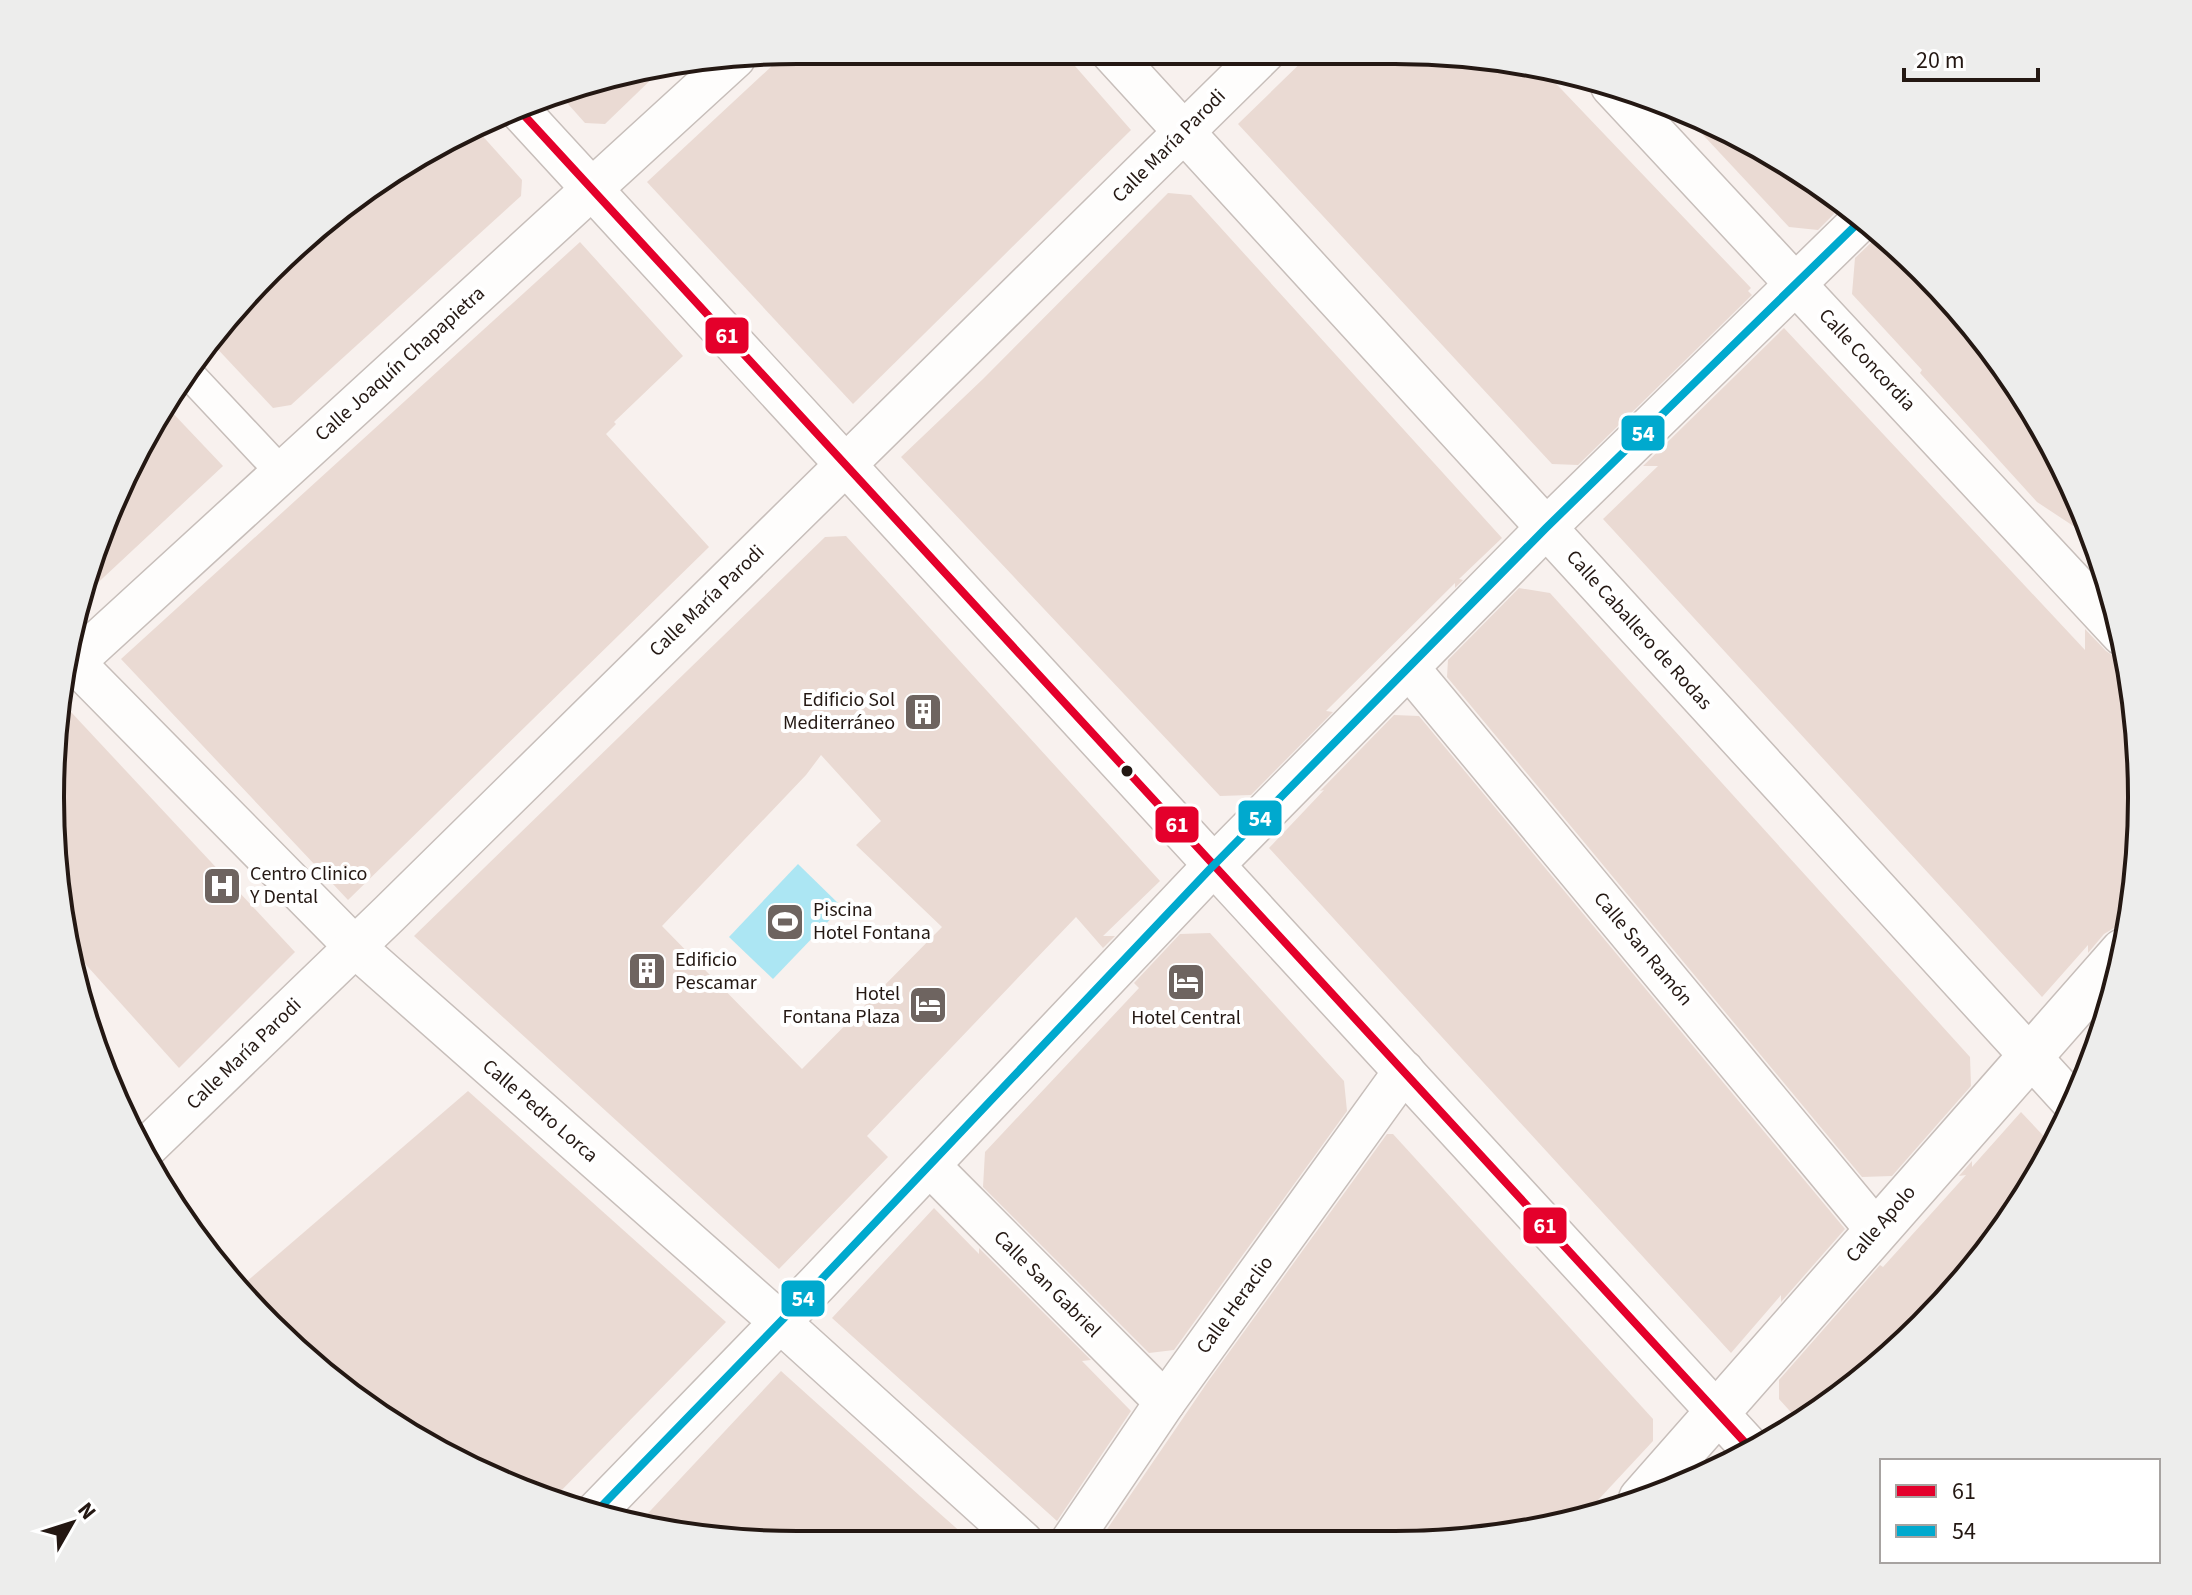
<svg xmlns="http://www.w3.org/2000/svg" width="2192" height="1595" viewBox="0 0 2192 1595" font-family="'Source Sans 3',sans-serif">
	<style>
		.water { fill: #ace6f3 }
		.building { fill: #eadad3; fill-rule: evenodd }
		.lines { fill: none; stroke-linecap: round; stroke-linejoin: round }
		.pedestrian-casing { stroke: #c7beba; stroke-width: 33 }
		.minor-casing { stroke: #c7beba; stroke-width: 43 }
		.tertiary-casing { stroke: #c7beba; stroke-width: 47 }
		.pedestrian { stroke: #fefdfc; stroke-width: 30 }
		.minor { stroke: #fefdfc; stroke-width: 40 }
		.tertiary { stroke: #fefdfc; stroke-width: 44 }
		.bus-1-casing { stroke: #fff; stroke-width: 14 }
		.bus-2-casing { stroke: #fff; stroke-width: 14 }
		.bus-1 { stroke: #e4002b; stroke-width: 8 }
		.bus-2 { stroke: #00a9ce; stroke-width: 8 }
		.bus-dot { fill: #241813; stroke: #fff; stroke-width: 3 }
		.labels { text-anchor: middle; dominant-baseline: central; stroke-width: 8; stroke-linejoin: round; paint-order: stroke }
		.street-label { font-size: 20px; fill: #241813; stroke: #fff }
		.poi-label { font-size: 20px; fill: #241813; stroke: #fff; text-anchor: start }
		.rim { fill: none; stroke: #241813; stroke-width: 4 }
		.line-badge { stroke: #fff; stroke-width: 3 }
		.badge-label { font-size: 22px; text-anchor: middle; font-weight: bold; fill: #fff }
	</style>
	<rect width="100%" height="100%" fill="#f8f1ee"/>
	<!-- water -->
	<path class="water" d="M798,864L842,907L773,979L729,937Z"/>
	<!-- building -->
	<g class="building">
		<path d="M798,50H1061L1131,130L853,404L647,182L788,51Z"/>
		<path d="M1314,50H1395L1543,70L1751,288L1748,291L1752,295L1578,465L1552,464L1238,124Z"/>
		<path d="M663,68L605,124L585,123L560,95L604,76Z"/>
		<path d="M1691,122L1809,176L1842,206L1818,230L1789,227Z"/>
		<path d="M479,132L522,180L521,196L291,405L273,408L211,342L235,305L383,176Z"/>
		<path d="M1168,193L1191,195L1502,538L1459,579L1463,580L1455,588V583L1326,711L1333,712L1251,795L1220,796L901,457L983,379Z"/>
		<path d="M1876,238L1987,342L2065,466L2111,590L2087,563V535L2037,502L1920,373L1922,370L1852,294L1855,258Z"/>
		<path d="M580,242L683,356L614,422L616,424L606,434L709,547L348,900L121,659Z"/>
		<path d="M1784,328L2085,650V629L2106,651L2115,657H2125L2140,748L2136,895L2128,927L2114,928L2104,934L2088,953V945L2042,997L1603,519L1658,466H1643Z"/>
		<path d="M167,407L223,466L89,591L127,467Z"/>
		<path d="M846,536L1160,881L1103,936H1115L1103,948L1076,917L867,1136L888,1157L779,1269L414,936L825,537ZM821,755L881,821L856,845L942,927L802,1069L662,926L806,775Z"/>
		<path d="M1519,588L1550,593L1970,1057L1971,1086L1892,1176L1862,1177L1447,677L1448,660Z"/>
		<path d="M57,697L295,952L179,1068L70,947L56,895Z"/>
		<path d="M1394,715L1419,716L1845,1229L1781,1302V1295L1731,1353L1269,848L1324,790L1320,791Z"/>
		<path d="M1210,933L1344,1081L1347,1111L1174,1350L1149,1353L983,1187L985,1152L1139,988L1134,983L1180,934Z"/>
		<path d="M2110,1003L2102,1039L2089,1037V1028Z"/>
		<path d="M468,1091L726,1322L553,1499L424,1445L305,1360L238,1289Z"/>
		<path d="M2021,1112L2053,1146L2042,1171L1957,1290L1850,1390L1798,1420L1779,1399V1380L1880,1265L1883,1267L1966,1175L1959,1176L1972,1161V1167Z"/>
		<path d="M1387,1134H1393L1653,1419V1441L1586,1513L1493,1539L1099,1541L1209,1380Z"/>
		<path d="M934,1208L979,1254V1248L1091,1360L1082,1361L1131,1411L1057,1521L832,1318Z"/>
		<path d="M781,1371L920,1496L972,1542L748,1543L637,1525Z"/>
	</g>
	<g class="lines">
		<defs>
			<path id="pedestrian" d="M189,374L282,473"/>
			<g id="minor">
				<path d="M1109,50L2073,1103"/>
				<path d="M1611,86L2122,635"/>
				<path d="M522,113L1750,1448"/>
				<path d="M74,662L355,947L780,1322L1023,1542"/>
				<path d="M1409,668L1876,1230"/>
				<path d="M65,671L735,58"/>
				<path d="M145,1149L390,913L1267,50"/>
				<path d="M930,1166L1165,1402"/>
				<path d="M593,1515L817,1284L1209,870L1546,528L1859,222"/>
				<path d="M1071,1541L1165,1402L1404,1071"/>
			</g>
			<path id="tertiary" d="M1641,1499L2123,951"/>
		</defs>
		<!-- pedestrian casing -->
		<use href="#pedestrian" class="pedestrian-casing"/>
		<!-- minor casing -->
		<use href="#minor" class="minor-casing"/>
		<!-- tertiary casing -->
		<use href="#tertiary" class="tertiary-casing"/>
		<!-- pedestrian -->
		<use href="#pedestrian" class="pedestrian"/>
		<!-- minor -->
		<use href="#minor" class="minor"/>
		<!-- tertiary -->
		<use href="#tertiary" class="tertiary"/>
		<defs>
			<path id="bus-1" d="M522,113L1750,1448"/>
			<path id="bus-2" d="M593,1515L817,1284L1209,870L1546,528L1859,222"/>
		</defs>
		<!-- bus-1 casing -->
		<use href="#bus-1" class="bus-1-casing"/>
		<!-- bus-2 casing -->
		<use href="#bus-2" class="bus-2-casing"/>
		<!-- bus-1 -->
		<use href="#bus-1" class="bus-1"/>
		<!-- bus-2 -->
		<use href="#bus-2" class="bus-2"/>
	</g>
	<!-- icons -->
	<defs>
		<symbol id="building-square" viewBox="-11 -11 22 22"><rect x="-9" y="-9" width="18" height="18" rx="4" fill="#6e6460" stroke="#fff"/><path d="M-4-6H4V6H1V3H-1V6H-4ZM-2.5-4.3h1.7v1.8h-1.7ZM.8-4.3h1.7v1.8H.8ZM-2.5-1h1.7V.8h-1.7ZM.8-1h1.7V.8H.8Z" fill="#fff"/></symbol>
		<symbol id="hospital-square" viewBox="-11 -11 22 22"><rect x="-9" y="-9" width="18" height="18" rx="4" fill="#6e6460" stroke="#fff"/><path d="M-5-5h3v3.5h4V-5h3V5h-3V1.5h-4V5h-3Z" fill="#fff"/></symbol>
		<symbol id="stadium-square" viewBox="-11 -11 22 22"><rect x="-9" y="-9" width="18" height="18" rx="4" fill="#6e6460" stroke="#fff"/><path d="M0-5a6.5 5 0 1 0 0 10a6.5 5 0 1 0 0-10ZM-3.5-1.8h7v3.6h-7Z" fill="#fff"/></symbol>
		<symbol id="hotel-square" viewBox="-11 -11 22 22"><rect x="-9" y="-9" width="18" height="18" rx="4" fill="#6e6460" stroke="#fff"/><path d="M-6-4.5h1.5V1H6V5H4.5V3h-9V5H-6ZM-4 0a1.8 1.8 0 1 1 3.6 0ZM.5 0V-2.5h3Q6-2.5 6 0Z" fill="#fff"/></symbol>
	</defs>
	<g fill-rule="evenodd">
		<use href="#building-square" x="901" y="690" width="44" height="44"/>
		<use href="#hospital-square" x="200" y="864" width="44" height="44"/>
		<use href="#stadium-square" x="763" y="900" width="44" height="44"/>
		<use href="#building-square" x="625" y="949" width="44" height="44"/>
		<use href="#hotel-square" x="1164" y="960" width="44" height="44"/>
		<use href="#hotel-square" x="906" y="983" width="44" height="44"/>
	</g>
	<!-- markers -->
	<circle class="bus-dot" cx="1127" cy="771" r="7"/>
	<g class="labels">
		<!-- street labels -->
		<g class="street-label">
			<text transform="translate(1169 146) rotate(-45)">Calle María Parodi</text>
			<text transform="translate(1867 360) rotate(47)">Calle Concordia</text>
			<text transform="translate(400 364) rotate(-42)">Calle Joaquín Chapapietra</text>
			<text transform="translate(707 601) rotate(-44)">Calle María Parodi</text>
			<text transform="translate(1639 630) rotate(48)">Calle Caballero de Rodas</text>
			<text transform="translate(1643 949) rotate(50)">Calle San Ramón</text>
			<text transform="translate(244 1054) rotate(-44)">Calle María Parodi</text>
			<text transform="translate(540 1111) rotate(41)">Calle Pedro Lorca</text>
			<text transform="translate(1881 1224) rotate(-49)">Calle Apolo</text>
			<text transform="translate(1047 1284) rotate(45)">Calle San Gabriel</text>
			<text transform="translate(1235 1305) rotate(-54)">Calle Heraclio</text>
		</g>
		<!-- poi labels -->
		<g class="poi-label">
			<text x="895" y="700" text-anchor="end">Edificio Sol<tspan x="895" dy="23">Mediterráneo</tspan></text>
			<text x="250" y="874">Centro Clinico<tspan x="250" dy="23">Y Dental</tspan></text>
			<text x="813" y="910">Piscina<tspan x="813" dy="23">Hotel Fontana</tspan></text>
			<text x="675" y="960">Edificio<tspan x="675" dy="23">Pescamar</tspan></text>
			<text x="900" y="994" text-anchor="end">Hotel<tspan x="900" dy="23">Fontana Plaza</tspan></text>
			<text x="1186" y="1018" text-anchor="middle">Hotel Central</text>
		</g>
	</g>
	<!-- crop -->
	<path d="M0 0H2192V1595H0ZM797 64H1395A733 733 0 0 1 2128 797V798A733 733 0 0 1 1395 1531H797A733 733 0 0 1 64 798V797A733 733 0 0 1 797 64Z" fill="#ededec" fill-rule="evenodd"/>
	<path class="rim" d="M797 64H1395A733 733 0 0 1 2128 797V798A733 733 0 0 1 1395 1531H797A733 733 0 0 1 64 798V797A733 733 0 0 1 797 64Z"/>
	<g class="line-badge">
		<rect x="704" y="316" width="46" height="39" rx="8" fill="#e4002b"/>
		<rect x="1620" y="414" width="46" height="38" rx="8" fill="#00a9ce"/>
		<rect x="1237" y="799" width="46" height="38" rx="8" fill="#00a9ce"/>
		<rect x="1154" y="805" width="46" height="39" rx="8" fill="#e4002b"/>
		<rect x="1522" y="1206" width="46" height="39" rx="8" fill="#e4002b"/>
		<rect x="780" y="1279" width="46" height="39" rx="8" fill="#00a9ce"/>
	</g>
	<g class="badge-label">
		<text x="727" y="343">61</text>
		<text x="1643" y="441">54</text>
		<text x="1260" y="826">54</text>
		<text x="1177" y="832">61</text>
		<text x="1545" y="1233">61</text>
		<text x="803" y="1306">54</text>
	</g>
	<!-- legend -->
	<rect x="1880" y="1459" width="280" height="104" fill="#ffffff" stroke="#a7a3a1" stroke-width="2"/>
	<rect x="1896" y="1485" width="40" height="12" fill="#e4002b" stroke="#a7a3a1" stroke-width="2"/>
	<text x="1952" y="1499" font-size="24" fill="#241813">61</text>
	<rect x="1896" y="1525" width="40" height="12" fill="#00a9ce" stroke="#a7a3a1" stroke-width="2"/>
	<text x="1952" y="1539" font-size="24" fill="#241813">54</text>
	<!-- north arrow -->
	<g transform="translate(72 1523) rotate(51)" stroke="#ffffff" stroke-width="6" paint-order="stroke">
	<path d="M0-6L14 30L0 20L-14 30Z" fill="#241813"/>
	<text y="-12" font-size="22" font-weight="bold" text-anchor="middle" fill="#241813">N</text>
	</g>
	<!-- scale -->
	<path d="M1904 68v12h134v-12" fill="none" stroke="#241813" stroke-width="4"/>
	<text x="1916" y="68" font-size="24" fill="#241813" stroke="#ffffff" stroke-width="6" paint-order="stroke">20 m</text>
</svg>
